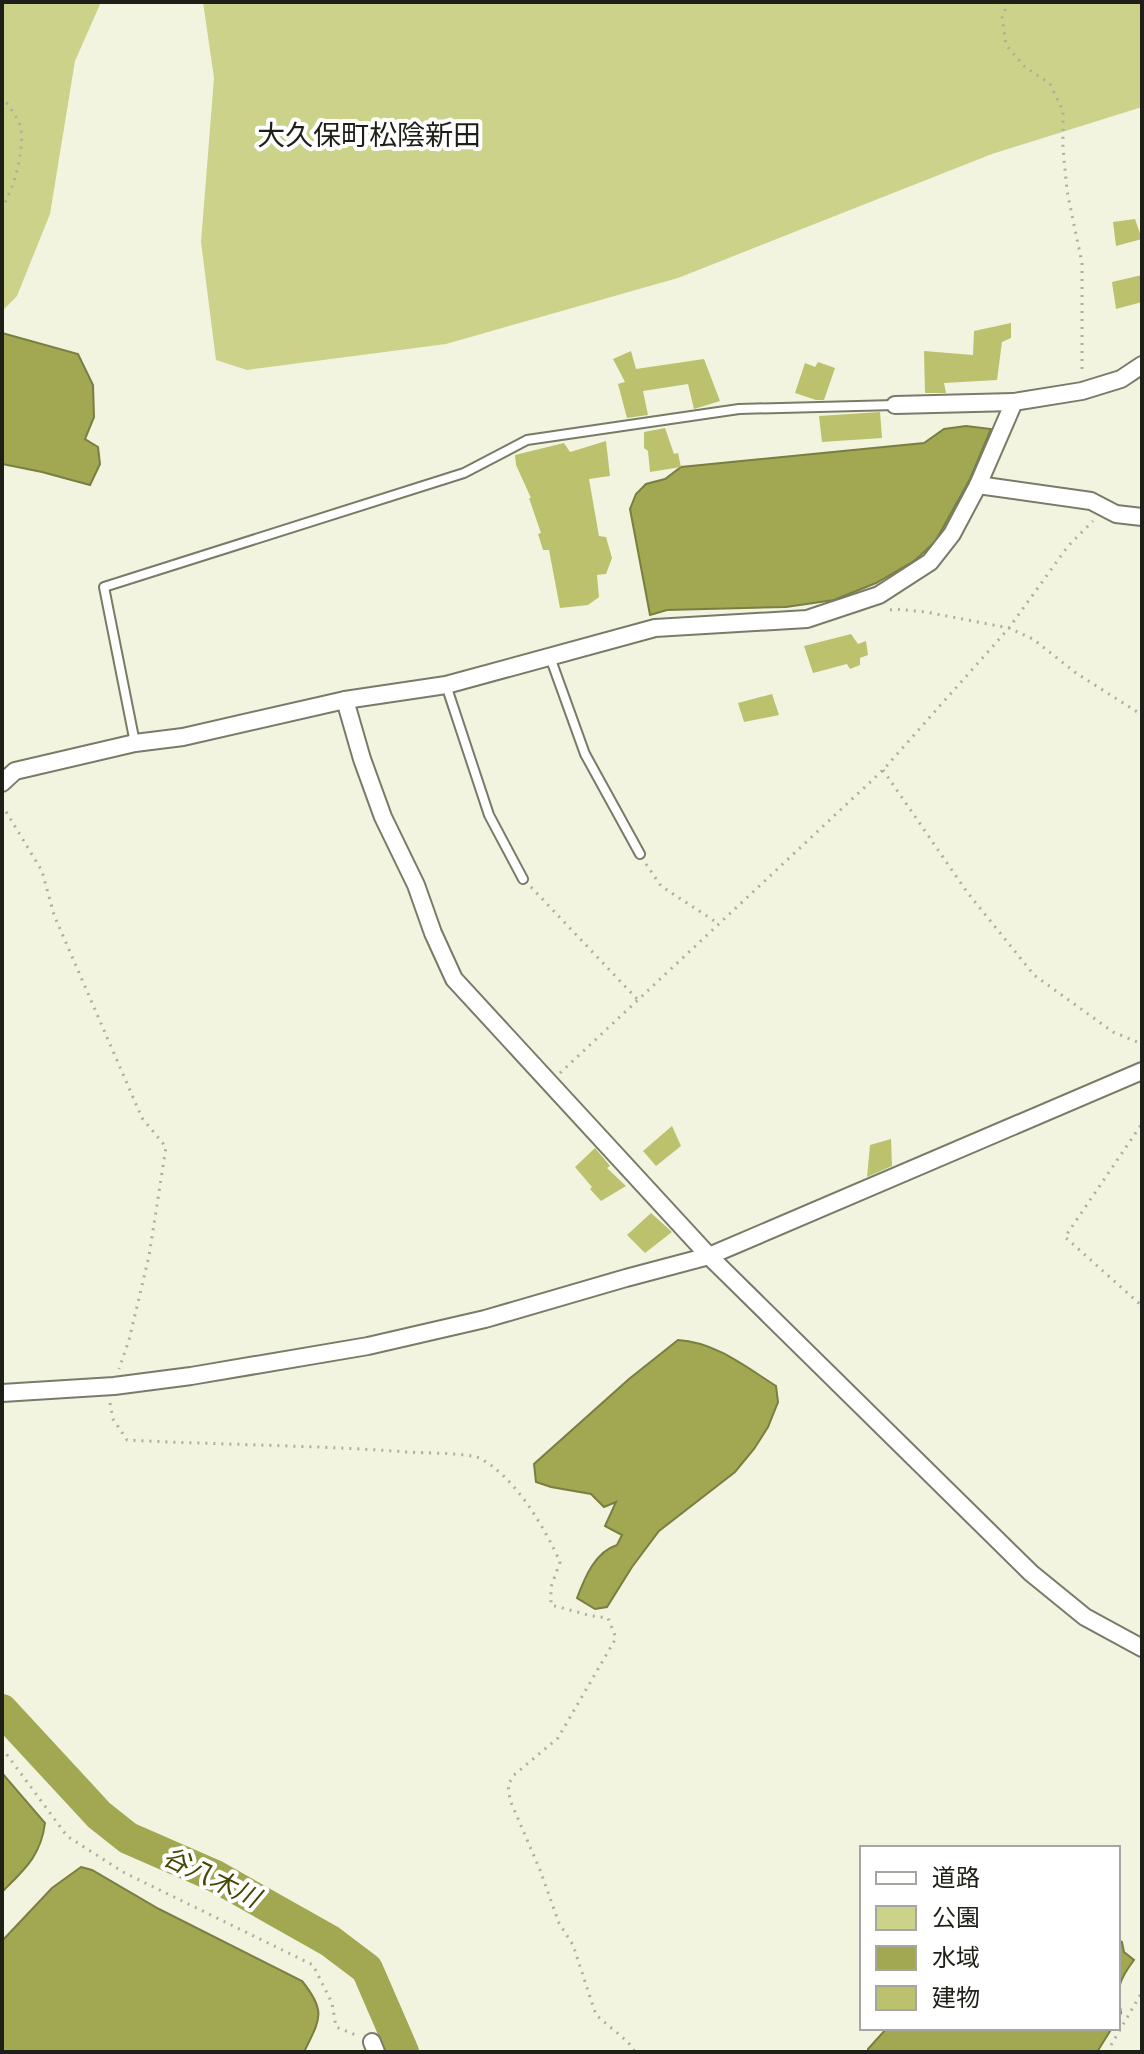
<svg xmlns="http://www.w3.org/2000/svg" width="1144" height="2054" viewBox="0 0 1144 2054" font-family="Signika,'Noto Sans JP',sans-serif">
	<style>
		.green { fill: #cdd28b }
		.water { fill: #a2a752; stroke: #7a7e40; stroke-width: 2 }
		.lines { fill: none; stroke-linecap: round; stroke-linejoin: round }
		.river { stroke: #a2a752; stroke-width: 32 }
		.building { fill: #bcc16d }
		.service-casing { stroke: #797b69; stroke-width: 12 }
		.minor-casing { stroke: #797b69; stroke-width: 20 }
		.path { stroke: #adae9e; stroke-width: 3; stroke-dasharray: 2 6; stroke-linecap: butt }
		.service { stroke: #fff; stroke-width: 8 }
		.minor { stroke: #fff; stroke-width: 16 }
		.labels { text-anchor: middle; dominant-baseline: central; stroke-width: 8; stroke-linejoin: round; paint-order: stroke }
		.water-label { font-size: 26px; font-style: italic; fill: #454803; stroke: #fff }
		.quarter-label { font-size: 28px; fill: #1e1f17; stroke: #fff }
	</style>
	<rect width="100%" height="100%" fill="#f2f4e0"/>
	<!-- green -->
	<g class="green">
		<path d="M2,2H101L75,61L50,214L17,296L2,311Z"/>
		<path d="M203,2H1142V107L992,154L678,278L446,344L247,370L216,360L201,242L214,78Z"/>
	</g>
	<!-- water -->
	<g class="water">
		<path d="M2,333L78,354L93,385L94,417L85,439L98,447L100,464L90,485L42,472L2,464Z"/>
		<path d="M966,426L991,429L970,479L935,542L914,561L876,583L834,600L786,607L667,610L650,615L630,509L636,494L646,484L665,479L681,467L924,443L944,429Z"/>
		<path d="M678,1340C715,1342 746,1367 776,1386L778,1402L768,1427L754,1449L735,1472L659,1531L632,1567L607,1607L595,1609L577,1598C585,1577 595,1552 617,1545L622,1535L605,1526L616,1502L604,1507L591,1494L551,1487L536,1482L534,1464L629,1379Z"/>
		<path d="M2,1773L45,1823C41,1856 24,1870 2,1892Z"/>
		<path d="M81,1867L92,1870L159,1909L302,1981C327,2012 320,2019 304,2052H2V1941L52,1888Z"/>
		<path d="M1118,1939L1122,1942L1124,1952L1134,1960C1119,1980 1116,1988 1121,2013L1118,2018Z"/>
		<path d="M887,2028H1112L1097,2052H868V2049Z"/>
	</g>
	<g class="lines">
		<!-- river -->
		<path class="river" d="M2,1710L99,1815L128,1838L215,1876L330,1941L367,1969L403,2052"/>
	</g>
	<!-- building -->
	<g class="building">
		<path d="M1135,219L1142,239L1116,246L1113,222Z"/>
		<path d="M1142,275V302L1116,309L1112,282Z"/>
		<path d="M1011,323V338L1002,342L997,380L944,383L946,393H925L924,351L973,355L974,331Z"/>
		<path d="M631,351L636,369L704,359L720,401L694,409L688,384L643,391L648,415L627,418L618,384L625,382L613,359Z"/>
		<path d="M818,362L835,368L824,400H816L795,393L805,363L815,367Z"/>
		<path d="M880,412L882,438L822,442L819,416Z"/>
		<path d="M665,428L674,454L678,453L681,467L650,472L648,451L644,448V432Z"/>
		<path d="M606,441L610,476L589,479L599,536L606,537L612,558L606,574L597,575L599,597L588,605L560,608L549,550H543L538,534L541,533L529,498H531L516,465L515,455L564,443L570,452Z"/>
		<path d="M851,634L858,644L866,641L868,655L860,658V665L850,669L847,664L813,673L804,646Z"/>
		<path d="M772,694L779,715L744,722L738,703Z"/>
		<path d="M672,1126L681,1146L656,1166L643,1151Z"/>
		<path d="M891,1139L892,1166L867,1177L870,1145Z"/>
		<path d="M595,1148L610,1166L607,1168L626,1186L601,1201L590,1189L592,1187L575,1167Z"/>
		<path d="M651,1213L672,1232L645,1253L627,1235Z"/>
	</g>
	<g class="lines">
		<defs>
			<g id="service">
				<path d="M550,657L585,754L640,854"/>
				<path d="M446,685L489,815L523,879"/>
				<path d="M135,743L104,587L464,473L527,440L739,409L895,405"/>
			</g>
			<g id="minor">
				<path d="M895,405L1014,402"/>
				<path d="M978,485L1091,501L1116,514L1142,517"/>
				<path d="M345,700L362,759L383,817L416,885L433,933L454,979L709,1256L1031,1573L1085,1617L1142,1648"/>
				<path d="M2,783L15,771L135,743L183,737L345,700L446,685L655,628L807,619L879,595L930,562L952,534L978,485L1014,402L1082,391L1121,379L1142,365"/>
				<path d="M2,1393L114,1386L191,1376L368,1346L485,1319L626,1278L709,1256L1142,1071"/>
				<path d="M372,2042L376,2052"/>
			</g>
		</defs>
		<!-- service casing -->
		<use href="#service" class="service-casing"/>
		<!-- minor casing -->
		<use href="#minor" class="minor-casing"/>
		<!-- path -->
		<g class="path">
			<path d="M1009,2L1002,16L1006,45L1024,66L1050,84L1063,111V148L1067,191L1082,263V375"/>
			<path d="M2,96C8,106 19,118 21,129C24,154 14,187 2,208"/>
			<path d="M890,610L895,609L926,612L1009,628L1033,639L1076,673L1142,715"/>
			<path d="M883,770L967,892L1034,975L1113,1032L1142,1044"/>
			<path d="M2,805L42,871L54,915L142,1118L166,1147L149,1256L129,1340L119,1369"/>
			<path d="M646,864L661,886L719,924"/>
			<path d="M531,887L638,1000"/>
			<path d="M560,1073L883,770L1009,628L1068,546L1093,521"/>
			<path d="M1142,1118L1141,1125L1065,1237L1142,1306"/>
			<path d="M110,1403L113,1419L127,1440C220,1445 314,1445 407,1452C422,1453 469,1453 479,1458C514,1475 545,1528 560,1562L551,1587V1605L592,1616L608,1618L616,1638L558,1738L514,1775L508,1785L510,1800L540,1870L559,1923L573,1945L596,2015L628,2042L635,2052"/>
			<path d="M2,1748L67,1836L123,1872L313,1965L332,2003L336,2027L356,2035"/>
			<path d="M1107,2052L1142,1992"/>
		</g>
		<!-- service -->
		<use href="#service" class="service"/>
		<!-- minor -->
		<use href="#minor" class="minor"/>
	</g>
	<g class="labels">
		<!-- water labels -->
		<g class="water-label">
			<text transform="translate(211 1878) rotate(26)">谷八木川</text>
		</g>
		<!-- quarter labels -->
		<g class="quarter-label">
			<text x="369" y="136">大久保町松陰新田</text>
		</g>
	</g>
	<!-- border -->
	<rect width="1144" height="2054" fill="none" stroke="#1e1f17" stroke-width="8"/>
	<!-- legend -->
	<rect x="860" y="1846" width="260" height="184" fill="#ffffff" stroke="#a5a5a2" stroke-width="2"/>
	<rect x="876" y="1872" width="40" height="12" fill="#ffffff" stroke="#a5a5a2" stroke-width="2"/>
	<text x="932" y="1886" font-size="24" fill="#1e1f17">道路</text>
	<rect x="876" y="1906" width="40" height="24" fill="#cdd28b" stroke="#a5a5a2" stroke-width="2"/>
	<text x="932" y="1926" font-size="24" fill="#1e1f17">公園</text>
	<rect x="876" y="1946" width="40" height="24" fill="#a2a752" stroke="#a5a5a2" stroke-width="2"/>
	<text x="932" y="1966" font-size="24" fill="#1e1f17">水域</text>
	<rect x="876" y="1986" width="40" height="24" fill="#bcc16d" stroke="#a5a5a2" stroke-width="2"/>
	<text x="932" y="2006" font-size="24" fill="#1e1f17">建物</text>
</svg>
